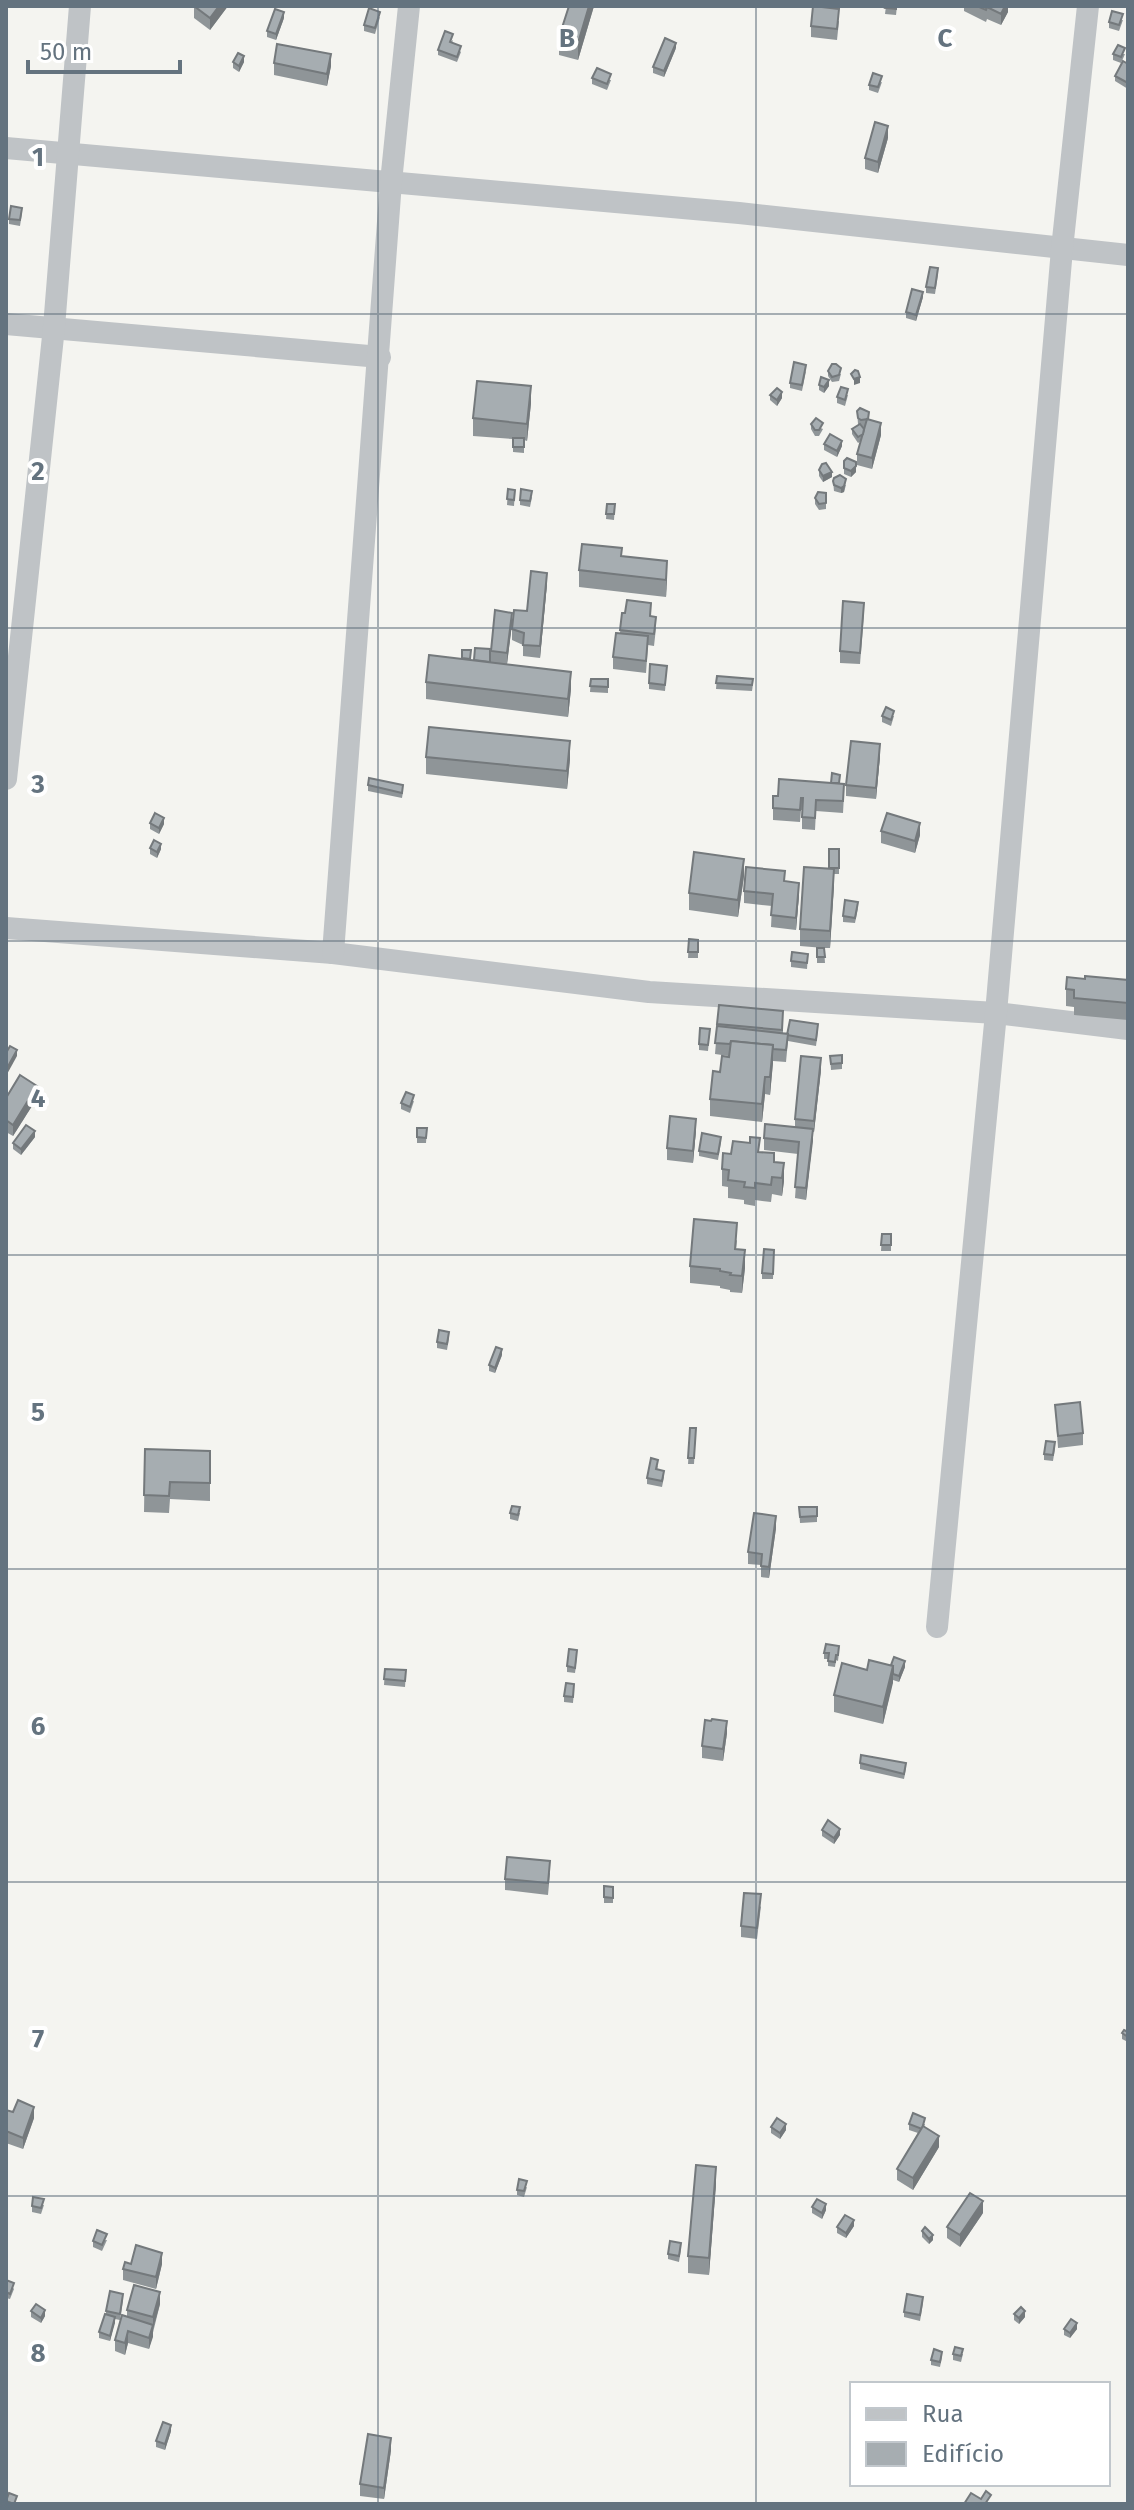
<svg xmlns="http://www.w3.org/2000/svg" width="1134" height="2510" viewBox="0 0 1134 2510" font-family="'Fira Sans',sans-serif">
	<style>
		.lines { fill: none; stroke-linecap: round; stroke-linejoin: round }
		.minor { stroke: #bfc3c6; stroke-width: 22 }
		.wall { fill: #8f9598 }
		.shaded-wall { fill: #74797c }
		.building { fill: #a6adb1; stroke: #74797c; stroke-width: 2 }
		.grid { fill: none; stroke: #64737f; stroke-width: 2; stroke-opacity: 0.55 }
		.grid-label { font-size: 26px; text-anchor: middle; font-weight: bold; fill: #64737f; stroke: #fff; stroke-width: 8; stroke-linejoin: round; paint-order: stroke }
	</style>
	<rect width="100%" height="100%" fill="#f4f4f0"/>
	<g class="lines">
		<!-- minor -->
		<g class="minor">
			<path d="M6,148L739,213L1128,255"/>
			<path d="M6,324L380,357"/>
			<path d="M6,779L54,327L80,6"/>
			<path d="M6,928L333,953L649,992L996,1013L1128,1029"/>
			<path d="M333,953L391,182L409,6"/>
			<path d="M937,1627L996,1013L1062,249L1088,6"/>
		</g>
	</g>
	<!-- wall -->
	<g class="wall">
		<path d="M228,6L210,30L194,18V7Z"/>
		<path d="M569,6H594L578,60L559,55V37Z"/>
		<path d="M886,6H897L896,15L885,14Z"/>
		<path d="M964,6H1008V12L1001,25L987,19L986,22L964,11Z"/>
		<path d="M380,17L375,34L364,31V25Z"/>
		<path d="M284,18L276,40L267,37V31Z"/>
		<path d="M1123,20L1119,31L1109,28V22Z"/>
		<path d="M839,21L837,40L811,37V26Z"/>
		<path d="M453,40L452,43L461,52L457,62L438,55V50Z"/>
		<path d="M676,48L664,77L653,73V67Z"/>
		<path d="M1113,54H1125L1121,63L1113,60Z"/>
		<path d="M233,62H244L239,72L233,68Z"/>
		<path d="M274,63L331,66L327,86L274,75Z"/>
		<path d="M1128,64V89L1115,81V76Z"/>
		<path d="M592,78L611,80L607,90L592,84Z"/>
		<path d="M882,82L878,93L869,90V85Z"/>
		<path d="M888,138L878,173L865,169V158Z"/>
		<path d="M22,213L20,226L9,224V219Z"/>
		<path d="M938,274L935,294L926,293V287Z"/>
		<path d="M923,297L916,321L906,318V312Z"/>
		<path d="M806,371L802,391L790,388V383Z"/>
		<path d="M828,371L841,374L839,381L832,382L828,376Z"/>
		<path d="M819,385L829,386L824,393L819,390Z"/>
		<path d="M770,395L782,398L777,406L770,400Z"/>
		<path d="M848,395L845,406L837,403V397Z"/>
		<path d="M531,403L527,441L524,440V453L513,452V439L473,436V418Z"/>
		<path d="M857,411L869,420L881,435L872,469L857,465V454L861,441L858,443L852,434V429L859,425L858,424Z"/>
		<path d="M811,424L823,429L819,436H815L811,429Z"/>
		<path d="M824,444L842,446L837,457L824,450Z"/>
		<path d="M844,461L856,472L851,477L844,474Z"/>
		<path d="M819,470L832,477L823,482L819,476Z"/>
		<path d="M833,481L846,485L844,492L841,493L834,491Z"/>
		<path d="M508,489L515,490L514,506L507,505Z"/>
		<path d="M826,493V509L819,510L815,504V498Z"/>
		<path d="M532,497L530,507L520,505V500Z"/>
		<path d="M607,504H615L614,520L606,519Z"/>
		<path d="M622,556L667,578L666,597L579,587V570Z"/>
		<path d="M547,584L540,658L523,656V645L512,640V629Z"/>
		<path d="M622,613L651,616L656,628L654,646L648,645L646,673L613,669V657L620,633Z"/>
		<path d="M864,614L860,664L840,663V651Z"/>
		<path d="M512,624L507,664L571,689L568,717L426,699V682L471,660L491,662V651Z"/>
		<path d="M667,666L665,691L649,689V683Z"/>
		<path d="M717,676L753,684L752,691L716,689Z"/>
		<path d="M591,679H608V693L590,692Z"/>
		<path d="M882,716H894L891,726L882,722Z"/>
		<path d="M880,756L876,799L846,796V785Z"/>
		<path d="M426,757L570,759L567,789L426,774Z"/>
		<path d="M840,780V784L844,795L843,813L816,811L815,830L802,829V810H801L800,822L773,820V796H778Z"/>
		<path d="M368,785L403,791L402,798L368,791Z"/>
		<path d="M150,823L164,824L159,834L150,829Z"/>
		<path d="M881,831L920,835L915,853L881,843Z"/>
		<path d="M150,848L161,849L157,858L150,854Z"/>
		<path d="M839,849V874H834L830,948H824L825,963H817V948H824L800,946V929Z"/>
		<path d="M744,876L738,917L689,910V893Z"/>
		<path d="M785,882L799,895L796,930L771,927L772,906L744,903V891Z"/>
		<path d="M858,908L855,923L843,922V916Z"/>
		<path d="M689,939L698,940V958H688Z"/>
		<path d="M808,954L807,969L791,967V961Z"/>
		<path d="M1085,979L1128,980V1020L1074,1015V1007L1066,1006V989Z"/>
		<path d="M719,1005L783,1023V1033L818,1030L816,1046L788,1041L786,1062L773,1061L770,1095L765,1094L762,1122L710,1116V1099L720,1072L729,1056L715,1054Z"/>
		<path d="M710,1029L708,1051L699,1050V1044Z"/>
		<path d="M842,1055V1069L831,1070L830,1056Z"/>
		<path d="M821,1070L814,1132H813L806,1200L795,1198L798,1154L764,1150V1138L795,1127V1119Z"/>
		<path d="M6,1098H37L13,1136L6,1132Z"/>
		<path d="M414,1101L410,1113L401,1109V1103Z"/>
		<path d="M417,1128H427L426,1143H417Z"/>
		<path d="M696,1130L693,1163L667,1160V1148Z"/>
		<path d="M35,1137L21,1155L13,1149V1143Z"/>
		<path d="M721,1142L718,1160L699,1156V1151Z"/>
		<path d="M760,1152L774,1162L784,1181L782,1196L772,1194L771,1202L755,1200V1206L744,1204V1200L728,1198V1187L722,1186V1169L731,1154Z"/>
		<path d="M882,1234H891V1251H881Z"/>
		<path d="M737,1240L736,1250L745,1268L742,1293L730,1292V1290L720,1288V1286L690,1283V1266Z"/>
		<path d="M774,1250L773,1279H762V1273Z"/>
		<path d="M449,1338L447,1350L437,1348V1342Z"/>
		<path d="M502,1355L495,1373L489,1371V1365Z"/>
		<path d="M1055,1405L1083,1433V1445L1058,1448Z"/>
		<path d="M690,1428H696L694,1464H688Z"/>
		<path d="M1055,1448L1053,1461L1044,1460V1454Z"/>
		<path d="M145,1449L210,1451V1501L170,1499L169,1513L144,1512Z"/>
		<path d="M658,1465L657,1470L664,1477L662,1487L647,1484V1478Z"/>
		<path d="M799,1507H817V1522L800,1523Z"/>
		<path d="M510,1513H520L518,1521L510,1519Z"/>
		<path d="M776,1528L769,1578L761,1577V1565L748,1564V1552Z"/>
		<path d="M839,1652L838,1661L836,1660L835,1667L828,1666V1659H824V1653Z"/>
		<path d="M577,1656L575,1673L567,1672V1666Z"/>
		<path d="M891,1665L905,1667L899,1682L893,1680L883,1724L834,1712V1695L867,1670Z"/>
		<path d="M385,1669L406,1670L405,1687L384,1685Z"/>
		<path d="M574,1690L573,1703L564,1702V1696Z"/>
		<path d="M727,1733L723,1761L702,1758V1746Z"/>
		<path d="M860,1763L906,1768L904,1779L860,1769Z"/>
		<path d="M822,1830L840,1835L834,1844L822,1836Z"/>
		<path d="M550,1873L548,1895L505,1890V1879Z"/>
		<path d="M604,1886L613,1887V1903H604Z"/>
		<path d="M761,1906L757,1939L741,1937V1926Z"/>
		<path d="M1128,2032V2042L1122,2039V2033Z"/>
		<path d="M6,2110L34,2118L23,2149L6,2143Z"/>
		<path d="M909,2124H925L924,2127L939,2147L913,2190L897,2180V2169L918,2133L909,2130Z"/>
		<path d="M771,2127L786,2130L780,2139L771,2133Z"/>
		<path d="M716,2184L709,2275L688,2273V2256Z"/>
		<path d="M527,2187L524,2197L517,2195V2190Z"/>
		<path d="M44,2205L41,2214L32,2212V2206Z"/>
		<path d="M812,2207L826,2210L822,2219L812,2213Z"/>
		<path d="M983,2213L960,2247L947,2238V2227Z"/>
		<path d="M854,2226L846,2238L837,2233V2227Z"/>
		<path d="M922,2231L933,2240L929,2244L922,2237Z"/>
		<path d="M107,2240L102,2251L93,2247V2241Z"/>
		<path d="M681,2249L679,2262L668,2259V2254Z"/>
		<path d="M131,2264H162L156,2289L123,2280V2269Z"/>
		<path d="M6,2280L14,2289L10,2299L6,2298Z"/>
		<path d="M123,2300L120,2320L115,2319L110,2341L99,2338V2332L106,2314V2311Z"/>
		<path d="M923,2303L920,2321L904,2317V2312Z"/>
		<path d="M160,2304L149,2349L128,2343L125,2355L115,2351V2340L127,2317V2310Z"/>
		<path d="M31,2311L45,2316L41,2323L31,2317Z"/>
		<path d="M1014,2314L1025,2317L1019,2324L1014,2320Z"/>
		<path d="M1064,2329H1077L1070,2338L1064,2335Z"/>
		<path d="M953,2354H963L961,2362L953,2360Z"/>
		<path d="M942,2357L940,2367L931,2365V2360Z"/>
		<path d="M171,2431L165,2450L156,2447V2441Z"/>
		<path d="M391,2450L384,2499L360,2496V2484Z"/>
	</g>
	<!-- shaded-wall -->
	<g class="shaded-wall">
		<path d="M219,6H228L210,30V18Z"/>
		<path d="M589,6H594L578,60V43Z"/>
		<path d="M1005,6H1008V12L1001,25V14Z"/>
		<path d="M284,12V18L276,40V34Z"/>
		<path d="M676,43V48L664,77V71Z"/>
		<path d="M331,54V66L327,86V74Z"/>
		<path d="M244,56V62L239,72V66Z"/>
		<path d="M888,126V138L878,173V162Z"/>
		<path d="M923,292V297L916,321V315Z"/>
		<path d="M860,377V383L854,385V379Z"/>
		<path d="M829,380V386L824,393V387Z"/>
		<path d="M531,386V403L527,441V424Z"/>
		<path d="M782,392V398L777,406V400Z"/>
		<path d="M881,423V435L872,469V458Z"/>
		<path d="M842,441V446L837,457V451Z"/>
		<path d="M856,466V472L851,477V471Z"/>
		<path d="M832,472V477L823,482V476Z"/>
		<path d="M846,479L844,492L841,493V488Z"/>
		<path d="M667,561V578L666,597V580Z"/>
		<path d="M547,573V584L540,658V646Z"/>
		<path d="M512,613V624L507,664V653Z"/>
		<path d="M571,672V689L568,717V699Z"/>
		<path d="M570,741V759L567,789V771Z"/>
		<path d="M880,744V756L876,799V788Z"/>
		<path d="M164,818V824L159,834V828Z"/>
		<path d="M920,823V835L915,853V841Z"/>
		<path d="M161,844V849L157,858V852Z"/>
		<path d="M744,859V876L738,917V900Z"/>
		<path d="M834,869V887L830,948V931Z"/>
		<path d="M799,883V895L796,930V918Z"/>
		<path d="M773,1045V1063L770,1095V1077Z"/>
		<path d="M17,1050V1056L6,1076V1070Z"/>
		<path d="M821,1058V1070L814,1132V1121Z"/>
		<path d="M765,1077V1094L762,1122V1104Z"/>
		<path d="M37,1086V1098L13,1136V1125Z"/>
		<path d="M696,1119V1130L693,1163V1151Z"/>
		<path d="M813,1129V1141L806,1200V1188Z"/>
		<path d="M35,1131V1137L21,1155V1149Z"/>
		<path d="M784,1163V1181L782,1196V1178Z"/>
		<path d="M745,1250V1268L742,1293V1276Z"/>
		<path d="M502,1349V1355L495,1373V1368Z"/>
		<path d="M776,1516V1528L769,1578V1567Z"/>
		<path d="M905,1661V1667L899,1682V1676Z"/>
		<path d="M893,1666V1683L883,1724V1707Z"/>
		<path d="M727,1721V1733L723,1761V1749Z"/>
		<path d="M840,1829V1835L834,1844V1838Z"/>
		<path d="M34,2107V2118L23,2149V2138Z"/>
		<path d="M786,2124V2130L780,2139V2133Z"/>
		<path d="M939,2136V2147L913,2190V2178Z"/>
		<path d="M716,2167V2184L709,2275V2258Z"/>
		<path d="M983,2201V2213L960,2247V2235Z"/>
		<path d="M826,2204V2210L822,2219V2213Z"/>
		<path d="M854,2220V2226L846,2238V2233Z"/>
		<path d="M933,2235V2240L929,2244V2239Z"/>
		<path d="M162,2253V2264L156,2289V2277Z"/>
		<path d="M160,2292V2304L153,2329V2317Z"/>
		<path d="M45,2310V2316L41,2323V2318Z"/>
		<path d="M1025,2311V2317L1019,2324V2318Z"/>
		<path d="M115,2317V2323L110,2341V2336Z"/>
		<path d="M1077,2323V2329L1070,2338V2333Z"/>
		<path d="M153,2325V2337L149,2349V2338Z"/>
		<path d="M128,2331V2343L125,2355V2343Z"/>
		<path d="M171,2425V2431L165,2450V2444Z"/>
		<path d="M391,2438V2450L384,2499V2488Z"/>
	</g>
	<!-- building -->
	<g class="building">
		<path d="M194,6H219L210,18Z"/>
		<path d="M569,6H589L578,43L559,37Z"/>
		<path d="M813,6L839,9L837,29L811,26Z"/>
		<path d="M886,6H896V9L885,8Z"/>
		<path d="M977,6H1005L1001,14L987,7L986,10Z"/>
		<path d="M369,8L380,12L375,28L364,25Z"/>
		<path d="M275,9L284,12L276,34L267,31Z"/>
		<path d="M1112,11L1123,14L1119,25L1109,22Z"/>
		<path d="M445,31L453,34L450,42L461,46L457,57L438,50Z"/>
		<path d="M665,38L676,43L664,71L653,67Z"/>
		<path d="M277,44L331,54L327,74L274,63Z"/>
		<path d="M1118,45L1125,48L1121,57L1113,54Z"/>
		<path d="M238,53L244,56L239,66L233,62Z"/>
		<path d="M1123,61L1128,64V83L1115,76Z"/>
		<path d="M597,68L611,74L607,84L592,78Z"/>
		<path d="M873,73L882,76L878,87L869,85Z"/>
		<path d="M875,122L888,126L878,162L865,158Z"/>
		<path d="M11,206L22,208L20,220L9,219Z"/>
		<path d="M930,267L938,268L935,288L926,287Z"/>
		<path d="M912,289L923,292L916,315L906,312Z"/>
		<path d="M794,362L806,365L802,385L790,383Z"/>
		<path d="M832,364H836L841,368L839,375L832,377L828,371Z"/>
		<path d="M855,370L858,371L860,377L854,379L851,374Z"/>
		<path d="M821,377L829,380L824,387L819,385Z"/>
		<path d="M477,381L531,386L527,424L473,418Z"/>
		<path d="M841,387L848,389L845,400L837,397Z"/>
		<path d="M777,388L782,392L777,400L770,395Z"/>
		<path d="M860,408L869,412L868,419L861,420L858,418L857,411Z"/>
		<path d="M816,418L823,423L819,430H815L811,424Z"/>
		<path d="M867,419L881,423L872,458L857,454Z"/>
		<path d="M860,424L864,429L863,434L858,437L852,429Z"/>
		<path d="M830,434L842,441L837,451L824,444Z"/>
		<rect x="513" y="438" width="11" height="9"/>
		<path d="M847,458L856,462V466L851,471L844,468V461Z"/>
		<path d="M826,463L832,472L823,476L819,470L822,464Z"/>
		<path d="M840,475L846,479L844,486L841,488L834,485L833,481L834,478Z"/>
		<path d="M508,489L515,490L514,500L507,499Z"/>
		<path d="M521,489L532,491L530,501L520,500Z"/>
		<path d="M818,492L826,493V503L819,504L815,498Z"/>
		<path d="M607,504H615L614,514H606Z"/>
		<path d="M582,544L622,548L621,556L667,561L666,580L579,570Z"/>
		<path d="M531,571L547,573L540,646L523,645L524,633L512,629L514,610L527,611Z"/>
		<path d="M627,600L651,603L650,616L656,617L654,634L620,630L622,613H625Z"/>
		<path d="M843,601L864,603L860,653L840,651Z"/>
		<path d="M495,610L512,613L507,653L491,651Z"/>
		<path d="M616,633L648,636L646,661L613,657Z"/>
		<path d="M475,648L490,649V662L474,660Z"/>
		<path d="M462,650H471L470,659L462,658Z"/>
		<path d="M429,655L571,672L568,699L426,682Z"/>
		<path d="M650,664L667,666L665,685L649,683Z"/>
		<path d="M717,676L753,679L752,685L716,683Z"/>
		<path d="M591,679H608V687L590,686Z"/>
		<path d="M886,707L894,711L891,720L882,716Z"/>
		<path d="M429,727L570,741L567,771L426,757Z"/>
		<path d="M851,741L880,744L876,788L846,785Z"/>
		<path d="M832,773L840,775L839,783H831Z"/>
		<path d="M369,778L403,785L402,793L368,785Z"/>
		<path d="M779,779L844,784L843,801L816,800L815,818L802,817L803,798H801L800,810L773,808V796H778Z"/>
		<path d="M155,813L164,818L159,828L150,823Z"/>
		<path d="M887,813L920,823L915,841L881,831Z"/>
		<path d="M154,840L161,844L157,852L150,848Z"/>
		<rect x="829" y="849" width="10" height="19"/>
		<path d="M694,852L744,859L738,900L689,893Z"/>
		<path d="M746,867L785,871L784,881L799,883L796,918L771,915L773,894L744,891Z"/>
		<path d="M804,867L834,869L830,931L800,929Z"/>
		<path d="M845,900L858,902L855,918L843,916Z"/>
		<path d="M689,939L698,940V952H688Z"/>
		<path d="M817,948H824L825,957H817Z"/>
		<path d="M792,952L808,954L807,963L791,961Z"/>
		<path d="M1085,976L1128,980V1003L1074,998V990L1066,989L1067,977L1085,979Z"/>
		<path d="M719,1005L783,1011L782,1030L717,1024Z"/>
		<path d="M790,1020L818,1024L816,1040L787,1035Z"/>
		<path d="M717,1026L788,1034L786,1050L773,1049V1045L731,1041L730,1044L715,1043Z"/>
		<path d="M700,1028L710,1029L708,1045L699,1044Z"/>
		<path d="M731,1041L773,1045L770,1077H765L762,1104L710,1099L713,1071L720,1072L722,1056L729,1057Z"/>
		<path d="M10,1046L17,1050L6,1070V1053Z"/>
		<path d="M842,1055V1063L831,1064L830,1056Z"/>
		<path d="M801,1056L821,1058L814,1121L795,1119Z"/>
		<path d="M20,1075L37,1086L13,1125L6,1120V1098Z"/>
		<path d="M406,1092L414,1095L410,1107L401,1103Z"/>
		<path d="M670,1116L696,1119L693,1151L667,1148Z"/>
		<path d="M765,1124L813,1129L806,1188L795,1187L799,1142L764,1138Z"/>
		<path d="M26,1125L35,1131L21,1149L13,1143Z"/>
		<path d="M417,1128H427L426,1138L417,1137Z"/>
		<path d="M702,1133L721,1137L718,1154L699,1151Z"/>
		<path d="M750,1137L760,1138L758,1152L774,1153V1162L784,1163L782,1178L772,1177L771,1185L755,1183V1188L744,1187L745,1182L728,1180L729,1170L722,1169L723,1153L731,1154L733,1141L750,1143Z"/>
		<path d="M694,1219L737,1223L735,1249L745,1250L742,1276L730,1275L731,1273L720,1271V1269L690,1266Z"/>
		<path d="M882,1234H891V1245H881Z"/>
		<path d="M764,1249L774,1250L773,1274L762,1273Z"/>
		<path d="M439,1330L449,1332L447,1344L437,1342Z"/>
		<path d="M496,1347L502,1349L495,1368L489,1365Z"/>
		<path d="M1080,1402L1083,1433L1058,1436L1055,1405Z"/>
		<path d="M690,1428H696L694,1458H688Z"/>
		<path d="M1046,1441L1055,1442L1053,1455L1044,1454Z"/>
		<path d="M145,1449L210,1451V1483L170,1482L169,1496L144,1495Z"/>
		<path d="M651,1458L658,1460L656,1469L664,1471L662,1481L647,1478Z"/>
		<path d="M512,1506L520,1507L518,1515L510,1513Z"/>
		<path d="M799,1507H817V1516L800,1517Z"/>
		<path d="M754,1513L776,1516L769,1567L761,1566L762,1554L748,1552Z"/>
		<path d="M826,1644L839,1646L838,1655H836L835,1662L828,1661L829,1653H824Z"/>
		<path d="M569,1649L577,1650L575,1668L567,1666Z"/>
		<path d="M894,1657L905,1661L899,1676L893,1674V1666L891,1665Z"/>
		<path d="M869,1660L893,1666L883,1707L834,1695L842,1663L867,1670Z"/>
		<path d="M385,1669L406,1670L405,1681L384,1679Z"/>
		<path d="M566,1683L574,1684L573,1697L564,1696Z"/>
		<path d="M712,1719L727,1721L723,1749L702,1746L705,1720L711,1721Z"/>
		<path d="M861,1755L906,1763L904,1774L860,1763Z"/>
		<path d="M828,1820L840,1829L834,1838L822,1830Z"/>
		<path d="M507,1857L550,1861L548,1883L505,1879Z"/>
		<path d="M604,1886L613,1887V1898L604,1897Z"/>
		<path d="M744,1893L761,1894L757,1928L741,1926Z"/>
		<path d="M1124,2030L1128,2032V2037L1122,2033Z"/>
		<path d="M18,2100L34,2107L23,2138L6,2131V2110L13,2112Z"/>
		<path d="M913,2113L925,2118L922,2129L909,2124Z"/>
		<path d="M777,2118L786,2124L780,2133L771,2127Z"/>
		<path d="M923,2126L939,2136L913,2178L897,2169Z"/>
		<path d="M696,2165L716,2167L709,2258L688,2256Z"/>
		<path d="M519,2179L527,2181L524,2191L517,2190Z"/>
		<path d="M970,2193L983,2201L960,2235L947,2227Z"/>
		<path d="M33,2197L44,2199L41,2208L32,2206Z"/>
		<path d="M817,2199L826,2204L822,2213L812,2207Z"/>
		<path d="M845,2215L854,2220L846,2233L837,2227Z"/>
		<path d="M925,2227L933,2235L929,2239L922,2231Z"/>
		<path d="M97,2230L107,2234L102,2245L93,2241Z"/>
		<path d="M670,2241L681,2243L679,2256L668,2254Z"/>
		<path d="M136,2245L162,2253L156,2277L123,2269L125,2262L131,2264Z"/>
		<path d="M6,2280L14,2283L10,2294L6,2292Z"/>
		<path d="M134,2285L160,2292L153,2317L127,2310Z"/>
		<path d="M110,2291L123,2294L120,2314L106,2311Z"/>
		<path d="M907,2294L923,2297L920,2315L904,2312Z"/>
		<path d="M36,2304L45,2310L41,2318L31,2311Z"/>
		<path d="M1021,2307L1025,2311L1019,2318L1014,2314Z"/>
		<path d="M105,2314L115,2317L110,2336L99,2332Z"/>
		<path d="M122,2315L153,2325L149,2338L128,2331L125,2343L115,2340Z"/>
		<path d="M1071,2319L1077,2323L1070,2333L1064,2329Z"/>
		<path d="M955,2347L963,2349L961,2356L953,2354Z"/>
		<path d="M934,2349L942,2352L940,2362L931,2360Z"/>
		<path d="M163,2422L171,2425L165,2444L156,2441Z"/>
		<path d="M368,2434L391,2438L384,2488L360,2484Z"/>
		<path d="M986,2491L991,2495L985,2504H964L971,2493L981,2499Z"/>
		<path d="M9,2493L17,2496L14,2504L6,2501Z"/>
	</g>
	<!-- grid -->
	<path class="grid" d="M378,6V2504M756,6V2504M6,314H1128M6,628H1128M6,941H1128M6,1255H1128M6,1569H1128M6,1882H1128M6,2196H1128"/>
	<g class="grid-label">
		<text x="567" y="47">B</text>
		<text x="945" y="47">C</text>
		<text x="38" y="166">1</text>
		<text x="38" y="480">2</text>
		<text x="38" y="793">3</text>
		<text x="38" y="1107">4</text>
		<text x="38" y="1421">5</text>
		<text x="38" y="1735">6</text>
		<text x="38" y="2048">7</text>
		<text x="38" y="2362">8</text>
	</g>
	<!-- border -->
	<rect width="1134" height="2510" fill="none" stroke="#64737f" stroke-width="16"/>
	<!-- legend -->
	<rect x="850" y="2382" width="260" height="104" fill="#ffffff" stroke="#c1c7cc" stroke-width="2"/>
	<rect x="866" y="2408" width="40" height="12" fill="#bfc3c6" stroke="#c1c7cc" stroke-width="2"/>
	<text x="922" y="2422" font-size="24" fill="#64737f">Rua</text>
	<rect x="866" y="2442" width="40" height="24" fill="#a6adb1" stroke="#c1c7cc" stroke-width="2"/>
	<text x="922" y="2462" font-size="24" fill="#64737f">Edifício</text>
	<!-- scale -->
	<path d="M28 60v12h152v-12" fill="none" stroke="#64737f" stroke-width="4"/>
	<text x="40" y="60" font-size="24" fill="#64737f" stroke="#ffffff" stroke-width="6" paint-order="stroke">50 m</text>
</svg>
